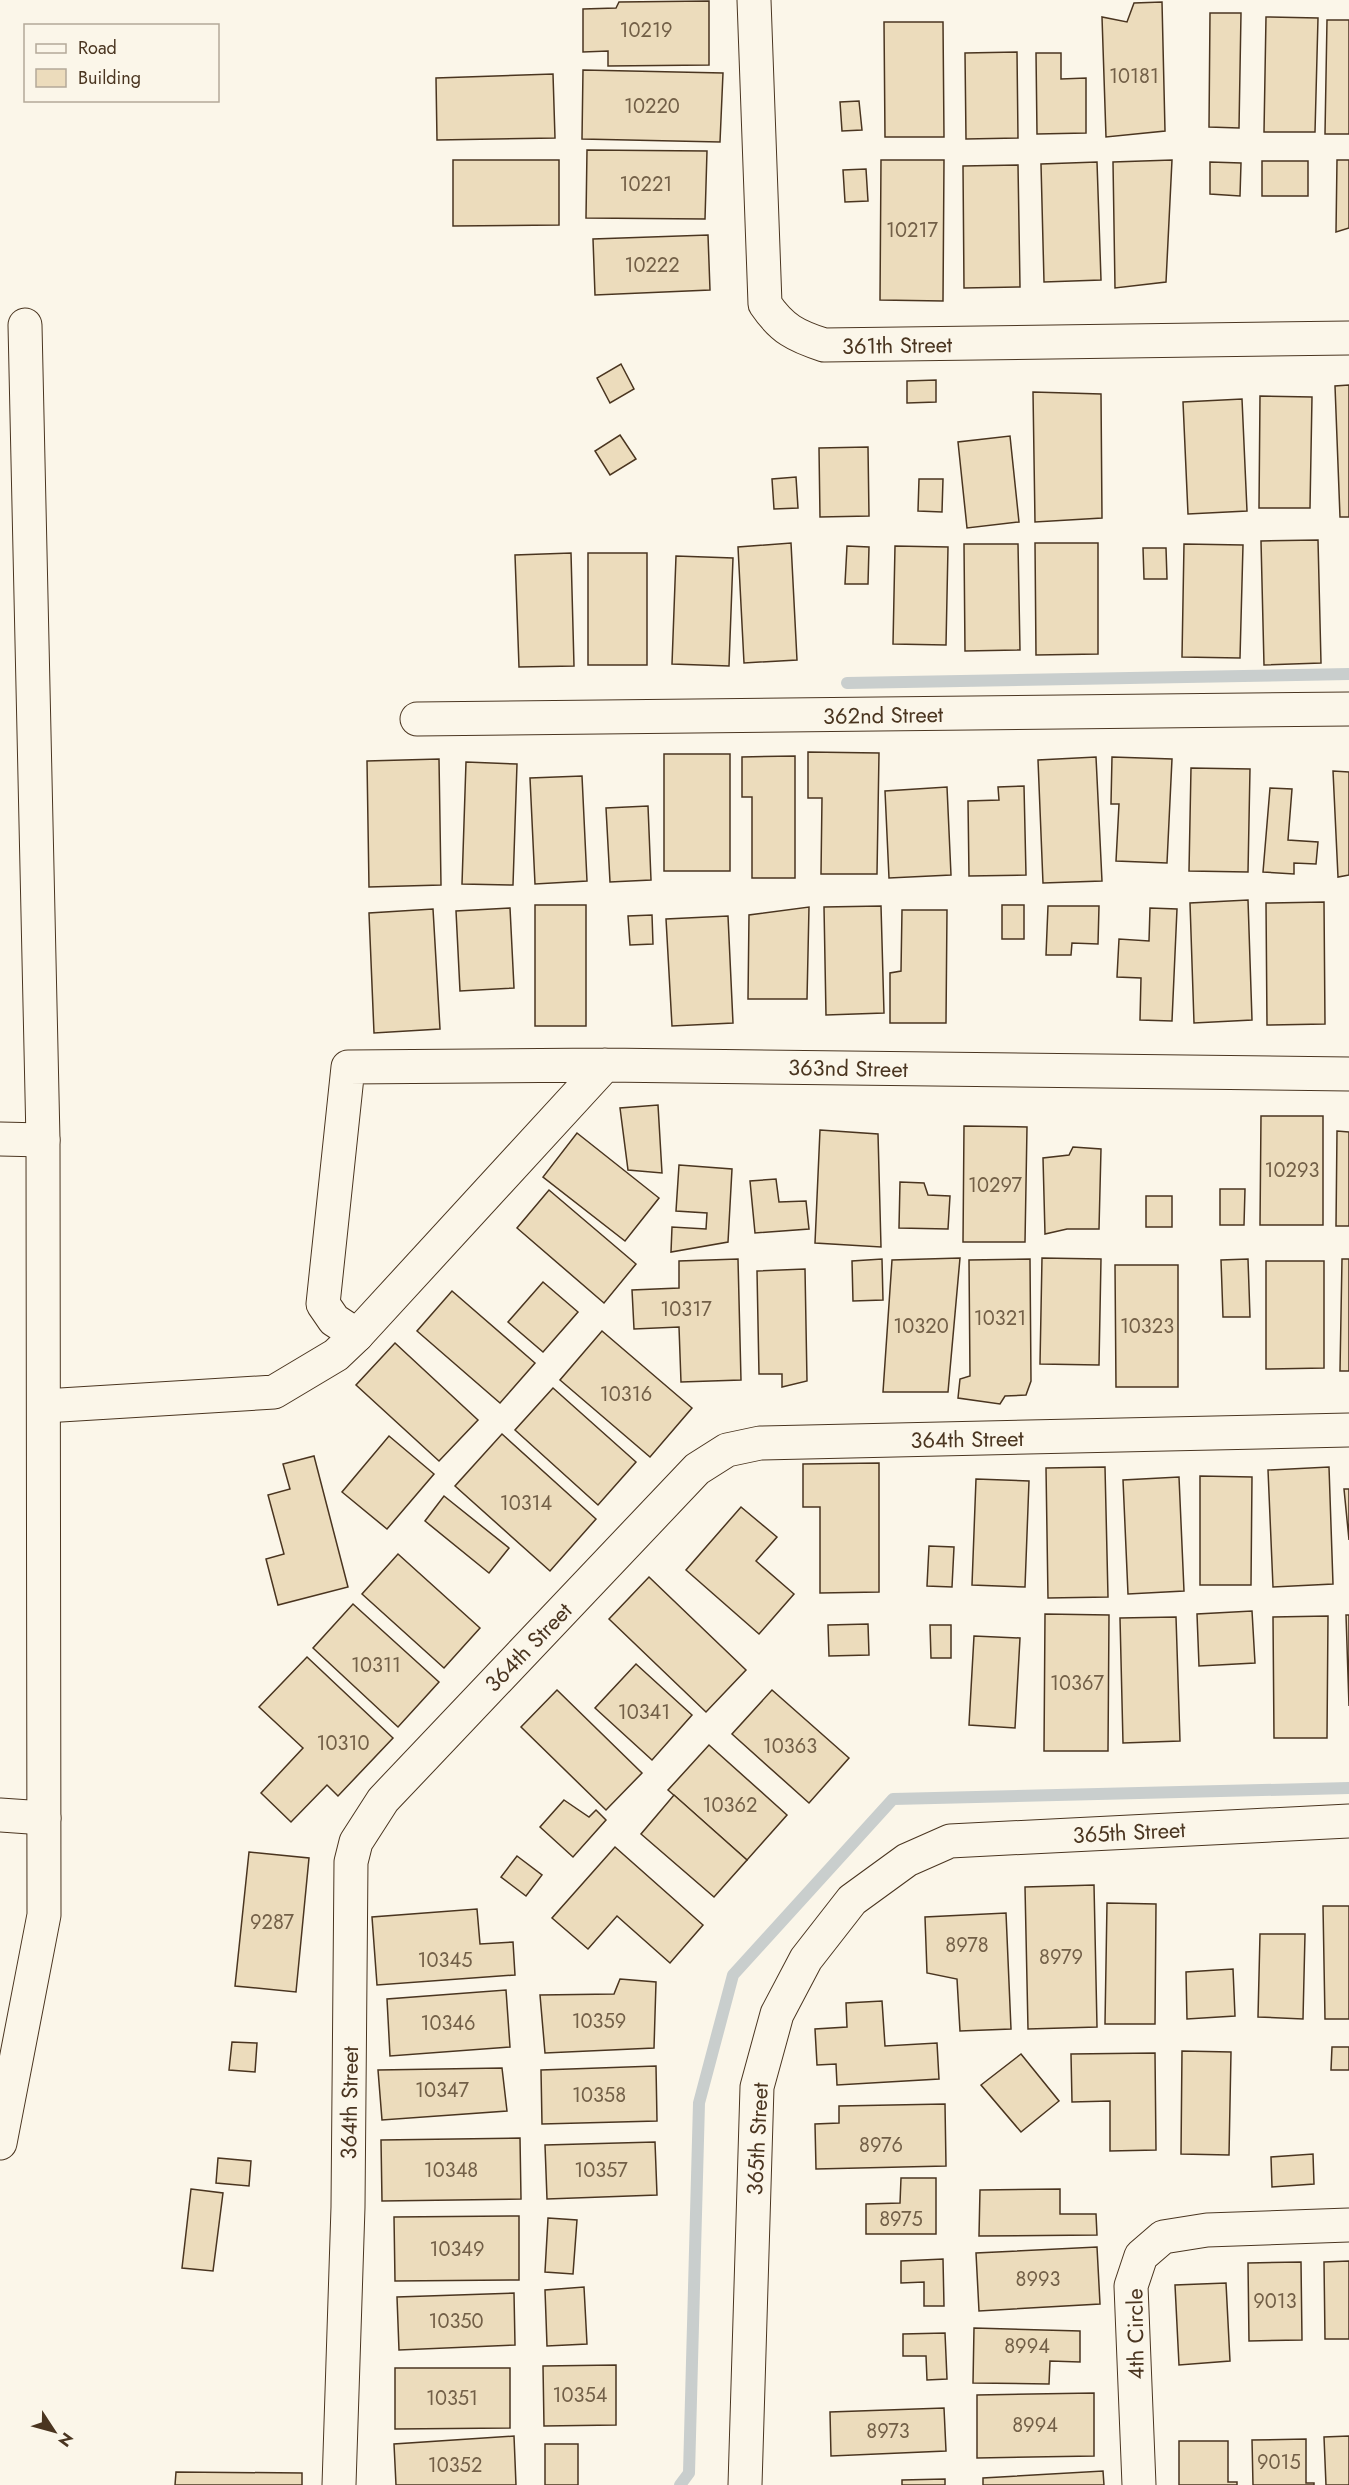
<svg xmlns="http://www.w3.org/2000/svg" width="1349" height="2485" viewBox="0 0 1349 2485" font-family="Jost,sans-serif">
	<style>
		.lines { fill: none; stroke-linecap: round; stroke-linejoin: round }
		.stream { stroke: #c9cecd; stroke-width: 12 }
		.building { fill: #ecdcbc; stroke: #4a3520; stroke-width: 1.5 }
		.minor-casing { stroke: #4a3520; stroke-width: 35 }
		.minor { stroke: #fbf6e9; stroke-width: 33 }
		.labels { text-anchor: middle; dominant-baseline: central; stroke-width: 4.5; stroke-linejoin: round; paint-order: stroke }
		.number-label { font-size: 20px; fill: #725f47 }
		.street-label { font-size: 22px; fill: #4a3520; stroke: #fbf6e9 }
	</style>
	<rect width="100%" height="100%" fill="#fbf6e9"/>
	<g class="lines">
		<!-- stream -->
		<g class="stream">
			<path d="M847,683L1349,674"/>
			<path d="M680,2485L689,2473L699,2103L733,1975L893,1799L1349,1788"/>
		</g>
	</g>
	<!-- building -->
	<g class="building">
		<path d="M709,1V65L608,66V51L583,52V9L616,8L619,2Z"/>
		<path d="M1162,2L1165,131L1106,137L1102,17L1127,22L1134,3Z"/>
		<path d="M1210,13H1241L1239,128L1209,127Z"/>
		<path d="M1266,17L1318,18L1315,132H1264Z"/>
		<path d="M1327,20H1349V134H1325Z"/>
		<path d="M884,22H943L944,137H885Z"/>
		<path d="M1017,52L1018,138L966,139L965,53Z"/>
		<path d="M1036,53H1061V79L1086,78V133L1037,134Z"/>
		<path d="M583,70L723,73L720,142L582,139Z"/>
		<path d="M553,74L555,138L437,140L436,78Z"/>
		<path d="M859,101L862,130L842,131L840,102Z"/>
		<path d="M587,150L707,151L705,219L586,218Z"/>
		<path d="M453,160H559V225L453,226Z"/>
		<path d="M881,160H944L943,301L880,300Z"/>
		<path d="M1172,160L1166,282L1115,288L1113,162Z"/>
		<path d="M1337,160H1349V228L1336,232Z"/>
		<rect x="1262" y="161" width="46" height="35"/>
		<path d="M1097,162L1101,280L1044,282L1041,164Z"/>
		<path d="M1210,162L1241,163L1240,196L1210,194Z"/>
		<path d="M1018,165L1020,287L964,288L963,166Z"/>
		<path d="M866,169L868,201L845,202L843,170Z"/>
		<path d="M708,235L710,290L595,295L593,239Z"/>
		<path d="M621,364L634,389L610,403L597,378Z"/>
		<path d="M936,380V402L907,403V381Z"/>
		<path d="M1349,385V517H1340L1335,386Z"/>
		<path d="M1033,392L1101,394L1102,518L1035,522Z"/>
		<path d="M1260,396L1312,397L1310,508H1259Z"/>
		<path d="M1242,399L1247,511L1188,514L1183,402Z"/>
		<path d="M620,435L636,459L610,475L595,451Z"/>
		<path d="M1010,436L1019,522L967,528L958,442Z"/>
		<path d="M868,447L869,516L820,517L819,448Z"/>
		<path d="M796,477L798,508L774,509L772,479Z"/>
		<path d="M919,479H943L942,512L918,511Z"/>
		<path d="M1318,540L1321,663L1264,665L1261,541Z"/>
		<path d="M791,543L797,660L744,663L738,547Z"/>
		<path d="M1035,543H1098V654L1036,655Z"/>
		<path d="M964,544H1018L1020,650L965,651Z"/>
		<path d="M1184,544L1243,545L1240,658L1182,657Z"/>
		<path d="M847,546L869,547L868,584H845Z"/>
		<path d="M895,546L948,547L946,645L893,644Z"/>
		<path d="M1143,548H1166L1167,579H1144Z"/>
		<path d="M571,553L574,666L519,667L515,555Z"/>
		<rect x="588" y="553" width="59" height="112"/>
		<path d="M676,556L733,558L729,666L672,664Z"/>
		<path d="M808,752L879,753L877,874H821L822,798H808Z"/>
		<rect x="664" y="754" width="66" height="117"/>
		<path d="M795,756V878H752V797H742V757Z"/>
		<path d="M1096,757L1102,881L1043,883L1038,760Z"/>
		<path d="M1112,757L1172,759L1167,863L1116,861L1119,804H1111Z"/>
		<path d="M439,759L441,885L369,887L367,761Z"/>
		<path d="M466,762L517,764L513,885L462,884Z"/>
		<path d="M1191,768L1250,769L1248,872L1189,871Z"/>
		<path d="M1333,771L1349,772V875L1338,877Z"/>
		<path d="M582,776L587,881L535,884L530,778Z"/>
		<path d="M1024,786L1026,875L969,876L968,801L999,800L998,787Z"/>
		<path d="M947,787L951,875L889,878L885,791Z"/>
		<path d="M1270,788L1292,789L1288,840L1318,842L1316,864L1294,863V874L1263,872Z"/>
		<path d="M648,806L651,880L610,882L606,808Z"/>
		<path d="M1248,900L1252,1020L1194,1023L1190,903Z"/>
		<path d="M1324,902L1325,1024L1267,1025L1266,903Z"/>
		<rect x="535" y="905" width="51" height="121"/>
		<rect x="1002" y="905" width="22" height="34"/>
		<path d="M881,906L884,1013L826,1015L824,907Z"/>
		<path d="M1048,906H1099L1098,944L1072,943L1071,955H1046Z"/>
		<path d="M809,907L807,999H748L749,915Z"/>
		<path d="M510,908L514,988L460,991L456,911Z"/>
		<path d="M1150,908L1177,909L1172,1021L1140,1020L1141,978L1117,977L1119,939L1149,941Z"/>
		<path d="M433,909L440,1029L374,1033L369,913Z"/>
		<path d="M902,910H947L946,1023H890V973L901,971Z"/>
		<path d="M652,915L653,944L630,945L628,916Z"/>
		<path d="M728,916L733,1023L672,1026L666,919Z"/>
		<path d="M658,1105L662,1173L628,1170L620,1108Z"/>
		<path d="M1261,1116H1323V1225H1260Z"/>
		<path d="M964,1126L1027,1127L1025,1242H963Z"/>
		<path d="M820,1130L878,1134L881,1247L815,1243Z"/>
		<path d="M1337,1131L1349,1132V1226H1336Z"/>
		<path d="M577,1133L659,1198L625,1241L543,1177Z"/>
		<path d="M1073,1147L1101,1149L1099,1229H1067L1045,1234L1043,1158L1069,1155Z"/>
		<path d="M679,1165L732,1169L728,1242L671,1252L672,1227L706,1229L707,1213L676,1211Z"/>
		<path d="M776,1179L779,1202L806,1201L809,1229L755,1233L750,1181Z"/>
		<path d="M900,1182L924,1183L928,1195L950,1196L948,1229L899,1228Z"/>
		<path d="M1220,1189H1245L1244,1225H1220Z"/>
		<path d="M549,1190L636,1264L604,1303L517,1228Z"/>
		<rect x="1146" y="1196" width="26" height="31"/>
		<path d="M960,1258L948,1392H883L892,1260Z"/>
		<path d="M1042,1258L1101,1259L1099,1365L1040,1364Z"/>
		<path d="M738,1259L741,1380L681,1382L679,1327L634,1329L632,1290L679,1288V1261Z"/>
		<path d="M882,1259L883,1300L853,1301L852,1261Z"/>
		<path d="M1030,1259L1031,1381L1026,1395L1005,1396L1000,1404L958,1398L960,1379L970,1376L969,1260Z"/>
		<path d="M1248,1259L1250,1317H1223L1221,1260Z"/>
		<path d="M1342,1259H1349V1371H1340Z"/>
		<path d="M1266,1261H1324V1368L1266,1369Z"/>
		<path d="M1115,1265H1178V1387H1116Z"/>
		<path d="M805,1269L807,1381L782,1387V1374H759L757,1271Z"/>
		<path d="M543,1282L578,1312L543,1352L508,1322Z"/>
		<path d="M452,1291L535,1363L500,1403L417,1331Z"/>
		<path d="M602,1331L692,1408L650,1457L560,1380Z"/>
		<path d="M395,1343L478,1420L439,1461L356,1385Z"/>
		<path d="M553,1388L636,1462L598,1505L515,1430Z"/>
		<path d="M502,1434L596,1519L550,1571L455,1486Z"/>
		<path d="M389,1436L434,1474L387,1529L342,1492Z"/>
		<path d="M314,1456L348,1587L278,1605L266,1559L284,1554L268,1495L290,1489L283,1464Z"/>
		<path d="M879,1463V1592L820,1593V1507H803V1464Z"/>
		<path d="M1105,1467L1108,1597L1048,1598L1046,1468Z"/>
		<path d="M1329,1467L1333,1584L1273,1587L1268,1470Z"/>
		<path d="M1200,1476L1252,1477L1251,1585H1200Z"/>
		<path d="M1179,1477L1184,1591L1128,1594L1123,1480Z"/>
		<path d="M976,1479L1029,1481L1025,1587L972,1585Z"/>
		<path d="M1344,1489H1349V1540Z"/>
		<path d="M444,1496L509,1548L489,1573L425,1521Z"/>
		<path d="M741,1507L777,1537L756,1561L794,1594L759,1634L686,1570Z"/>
		<path d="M929,1546L954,1547L952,1587L927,1586Z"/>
		<path d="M398,1554L480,1628L444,1668L362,1594Z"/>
		<path d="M649,1577L746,1670L706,1712L609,1619Z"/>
		<path d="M353,1604L439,1682L398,1727L313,1648Z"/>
		<path d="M1252,1611L1255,1663L1199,1666L1197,1614Z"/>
		<path d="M1045,1614L1109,1615L1108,1751H1044Z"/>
		<path d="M1346,1615H1349V1706Z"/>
		<path d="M1328,1616L1327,1738H1274L1273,1617Z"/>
		<path d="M1176,1617L1180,1741L1123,1743L1120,1618Z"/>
		<path d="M868,1624L869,1655L829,1656L828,1625Z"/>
		<path d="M930,1625H951V1658H931Z"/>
		<path d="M974,1636L1020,1638L1015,1728L969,1725Z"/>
		<path d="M307,1657L393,1738L338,1796L327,1785L291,1822L261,1793L303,1748L259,1707Z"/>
		<path d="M636,1664L692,1715L652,1760L595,1708Z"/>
		<path d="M557,1690L642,1773L606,1810L521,1727Z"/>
		<path d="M772,1690L849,1758L809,1803L732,1734Z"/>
		<path d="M709,1745L787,1815L747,1860L668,1790Z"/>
		<path d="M674,1795L747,1860L714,1897L641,1834Z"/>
		<path d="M564,1800L589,1817L596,1810L606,1820L573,1857L540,1827Z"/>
		<path d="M615,1847L703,1925L670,1963L617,1916L588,1949L552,1918Z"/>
		<path d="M249,1852L309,1858L296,1992L235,1986Z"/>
		<path d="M517,1856L542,1875L526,1896L501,1877Z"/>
		<path d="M1094,1885L1097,2027L1028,2029L1025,1887Z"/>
		<path d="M1107,1903L1156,1904L1155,2024H1105Z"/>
		<path d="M1323,1906H1349V2019H1325Z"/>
		<path d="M477,1909L480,1944L513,1942L515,1975L377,1985L372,1917Z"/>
		<path d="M1006,1913L1011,2029L960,2031L957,1979L927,1973L925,1917Z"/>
		<path d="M1260,1934H1305L1303,2019L1258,2017Z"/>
		<path d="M1233,1969L1235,2016L1187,2019L1186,1972Z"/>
		<path d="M620,1979L656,1982L654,2048L545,2053L540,1995L614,1994Z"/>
		<path d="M506,1990L510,2047L390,2056L387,1999Z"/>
		<path d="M882,2001L885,2046L937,2043L939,2079L837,2085L836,2064L817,2065L815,2029L847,2027L846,2003Z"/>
		<path d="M232,2042L257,2043L255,2072L229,2070Z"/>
		<path d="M1332,2047H1349V2070H1331Z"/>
		<path d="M1182,2051L1231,2052L1229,2155L1181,2154Z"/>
		<path d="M1155,2053L1156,2150L1110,2151V2101L1072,2102L1071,2054Z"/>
		<path d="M1021,2054L1059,2101L1021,2132L981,2085Z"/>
		<path d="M656,2066L657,2121L542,2124L541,2070Z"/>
		<path d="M502,2068L507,2111L382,2120L378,2070Z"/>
		<path d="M945,2104L946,2166L816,2169L815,2124L839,2123V2106Z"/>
		<path d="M520,2138L521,2199L382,2201L381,2140Z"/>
		<path d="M655,2142L657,2195L547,2199L545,2145Z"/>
		<path d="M1313,2154L1314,2184L1272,2187L1271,2157Z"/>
		<path d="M218,2158L251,2161L249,2186L216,2183Z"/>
		<path d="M901,2178H936V2234H866V2204L900,2203Z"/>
		<path d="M191,2189L223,2193L213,2271L182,2268Z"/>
		<path d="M1060,2189V2214H1096L1097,2235L979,2236L980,2190Z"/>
		<path d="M519,2216V2280L395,2281L394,2217Z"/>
		<path d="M548,2218L577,2220L573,2274L545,2272Z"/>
		<path d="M1097,2247L1100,2304L979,2311L976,2253Z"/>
		<path d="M943,2259L944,2306H924V2282L901,2283V2261Z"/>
		<path d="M1349,2261V2339H1325L1324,2262Z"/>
		<path d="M1301,2262L1302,2340L1249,2341L1248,2263Z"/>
		<path d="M1226,2283L1230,2361L1179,2365L1175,2285Z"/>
		<path d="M584,2287L587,2344L547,2346L545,2290Z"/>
		<path d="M514,2293L515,2345L399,2350L397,2297Z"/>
		<path d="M974,2328L1080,2331V2362L1050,2361L1049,2384L973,2383Z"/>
		<path d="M945,2333L947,2379L927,2380L926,2356H903V2334Z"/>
		<path d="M616,2365V2425L544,2426L543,2366Z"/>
		<path d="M395,2368H510V2428L395,2429Z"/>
		<path d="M1094,2393V2456L977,2458V2395Z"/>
		<path d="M944,2408L946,2451L831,2456L830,2412Z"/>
		<path d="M514,2436L516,2485H396L394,2444Z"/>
		<path d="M1349,2436V2485H1326L1324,2437Z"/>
		<path d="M1306,2439V2483H1314V2485H1253L1252,2440Z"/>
		<path d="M1179,2441H1228V2482H1237V2485H1179Z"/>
		<rect x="545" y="2444" width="33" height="41"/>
		<path d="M1103,2471L1104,2485H983V2478Z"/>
		<path d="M176,2472L302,2473V2485H175Z"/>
		<path d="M945,2479V2485H902V2480Z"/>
	</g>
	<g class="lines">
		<defs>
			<g id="minor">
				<path d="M754,0L765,304C782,329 796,336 824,345L1349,338"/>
				<path d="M417,719L1349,709"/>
				<path d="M605,1065L357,1335L334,1320L323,1304L348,1067L605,1065L1349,1074"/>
				<path d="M0,1139L43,1140"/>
				<path d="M44,1406L274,1392L336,1355L357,1335"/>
				<path d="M0,1815L44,1818"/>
				<path d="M0,2143L44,1915L43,1140L25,325"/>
				<path d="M339,2485L348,2207L351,1862L356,1842L383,1800L697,1469L727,1450L760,1443L1349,1430"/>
				<path d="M745,2485L757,2087L777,2014L806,1959L852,1900L907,1860L950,1841L1349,1821"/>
				<path d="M1139,2485L1131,2286L1141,2256L1163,2237L1207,2230L1349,2225"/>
			</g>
		</defs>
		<!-- minor casing -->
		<use href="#minor" class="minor-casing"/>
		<!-- minor -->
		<use href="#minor" class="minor"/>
	</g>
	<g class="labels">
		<!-- number labels -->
		<g class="number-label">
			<text x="646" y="30">10219</text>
			<text x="1134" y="76">10181</text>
			<text x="652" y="106">10220</text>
			<text x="646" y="184">10221</text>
			<text x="912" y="230">10217</text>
			<text x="652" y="265">10222</text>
			<text x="1292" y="1170">10293</text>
			<text x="995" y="1185">10297</text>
			<text x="686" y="1309">10317</text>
			<text x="1000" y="1318">10321</text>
			<text x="921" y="1326">10320</text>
			<text x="1147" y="1326">10323</text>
			<text x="626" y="1394">10316</text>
			<text x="526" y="1503">10314</text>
			<text x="376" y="1665">10311</text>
			<text x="1077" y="1683">10367</text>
			<text x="644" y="1712">10341</text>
			<text x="343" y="1743">10310</text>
			<text x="790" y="1746">10363</text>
			<text x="730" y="1805">10362</text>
			<text x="272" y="1922">9287</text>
			<text x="967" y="1945">8978</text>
			<text x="1061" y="1957">8979</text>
			<text x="445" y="1960">10345</text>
			<text x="599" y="2021">10359</text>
			<text x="448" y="2023">10346</text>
			<text x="442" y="2090">10347</text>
			<text x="599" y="2095">10358</text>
			<text x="881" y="2145">8976</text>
			<text x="451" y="2170">10348</text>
			<text x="601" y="2170">10357</text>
			<text x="901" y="2219">8975</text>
			<text x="457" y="2249">10349</text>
			<text x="1038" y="2279">8993</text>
			<text x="1275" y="2301">9013</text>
			<text x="456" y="2321">10350</text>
			<text x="1027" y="2346">8994</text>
			<text x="580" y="2395">10354</text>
			<text x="452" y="2398">10351</text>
			<text x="1035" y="2425">8994</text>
			<text x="888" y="2431">8973</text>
			<text x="1279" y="2462">9015</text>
			<text x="455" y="2465">10352</text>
		</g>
		<!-- street labels -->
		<g class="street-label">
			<text transform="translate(897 345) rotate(-1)">361th Street</text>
			<text transform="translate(883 715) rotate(-1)">362nd Street</text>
			<text transform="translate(848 1068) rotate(1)">363nd Street</text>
			<text transform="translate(967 1439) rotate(-1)">364th Street</text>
			<text transform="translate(528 1647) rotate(-46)">364th Street</text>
			<text transform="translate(1129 1832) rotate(-3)">365th Street</text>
			<text transform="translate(349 2103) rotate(-89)">364th Street</text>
			<text transform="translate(757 2139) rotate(-87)">365th Street</text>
			<text transform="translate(1135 2334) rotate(-91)">4th Circle</text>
		</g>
	</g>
	<!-- legend -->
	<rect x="24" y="24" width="195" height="78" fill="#fbf6e9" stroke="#b4a999" stroke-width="1.5"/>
	<rect x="36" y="44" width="30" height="9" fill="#fbf6e9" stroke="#b4a999" stroke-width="1.5"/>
	<text x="78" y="54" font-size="18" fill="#4a3520">Road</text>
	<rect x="36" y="69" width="30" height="18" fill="#ecdcbc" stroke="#b4a999" stroke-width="1.5"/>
	<text x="78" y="84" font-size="18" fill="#4a3520">Building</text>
	<!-- north arrow -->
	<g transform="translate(54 2431) rotate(126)" stroke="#fbf6e9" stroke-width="4.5" paint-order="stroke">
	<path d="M0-4.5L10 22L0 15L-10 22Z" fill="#4a3520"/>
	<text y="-9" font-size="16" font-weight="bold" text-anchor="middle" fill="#4a3520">N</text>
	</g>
</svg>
